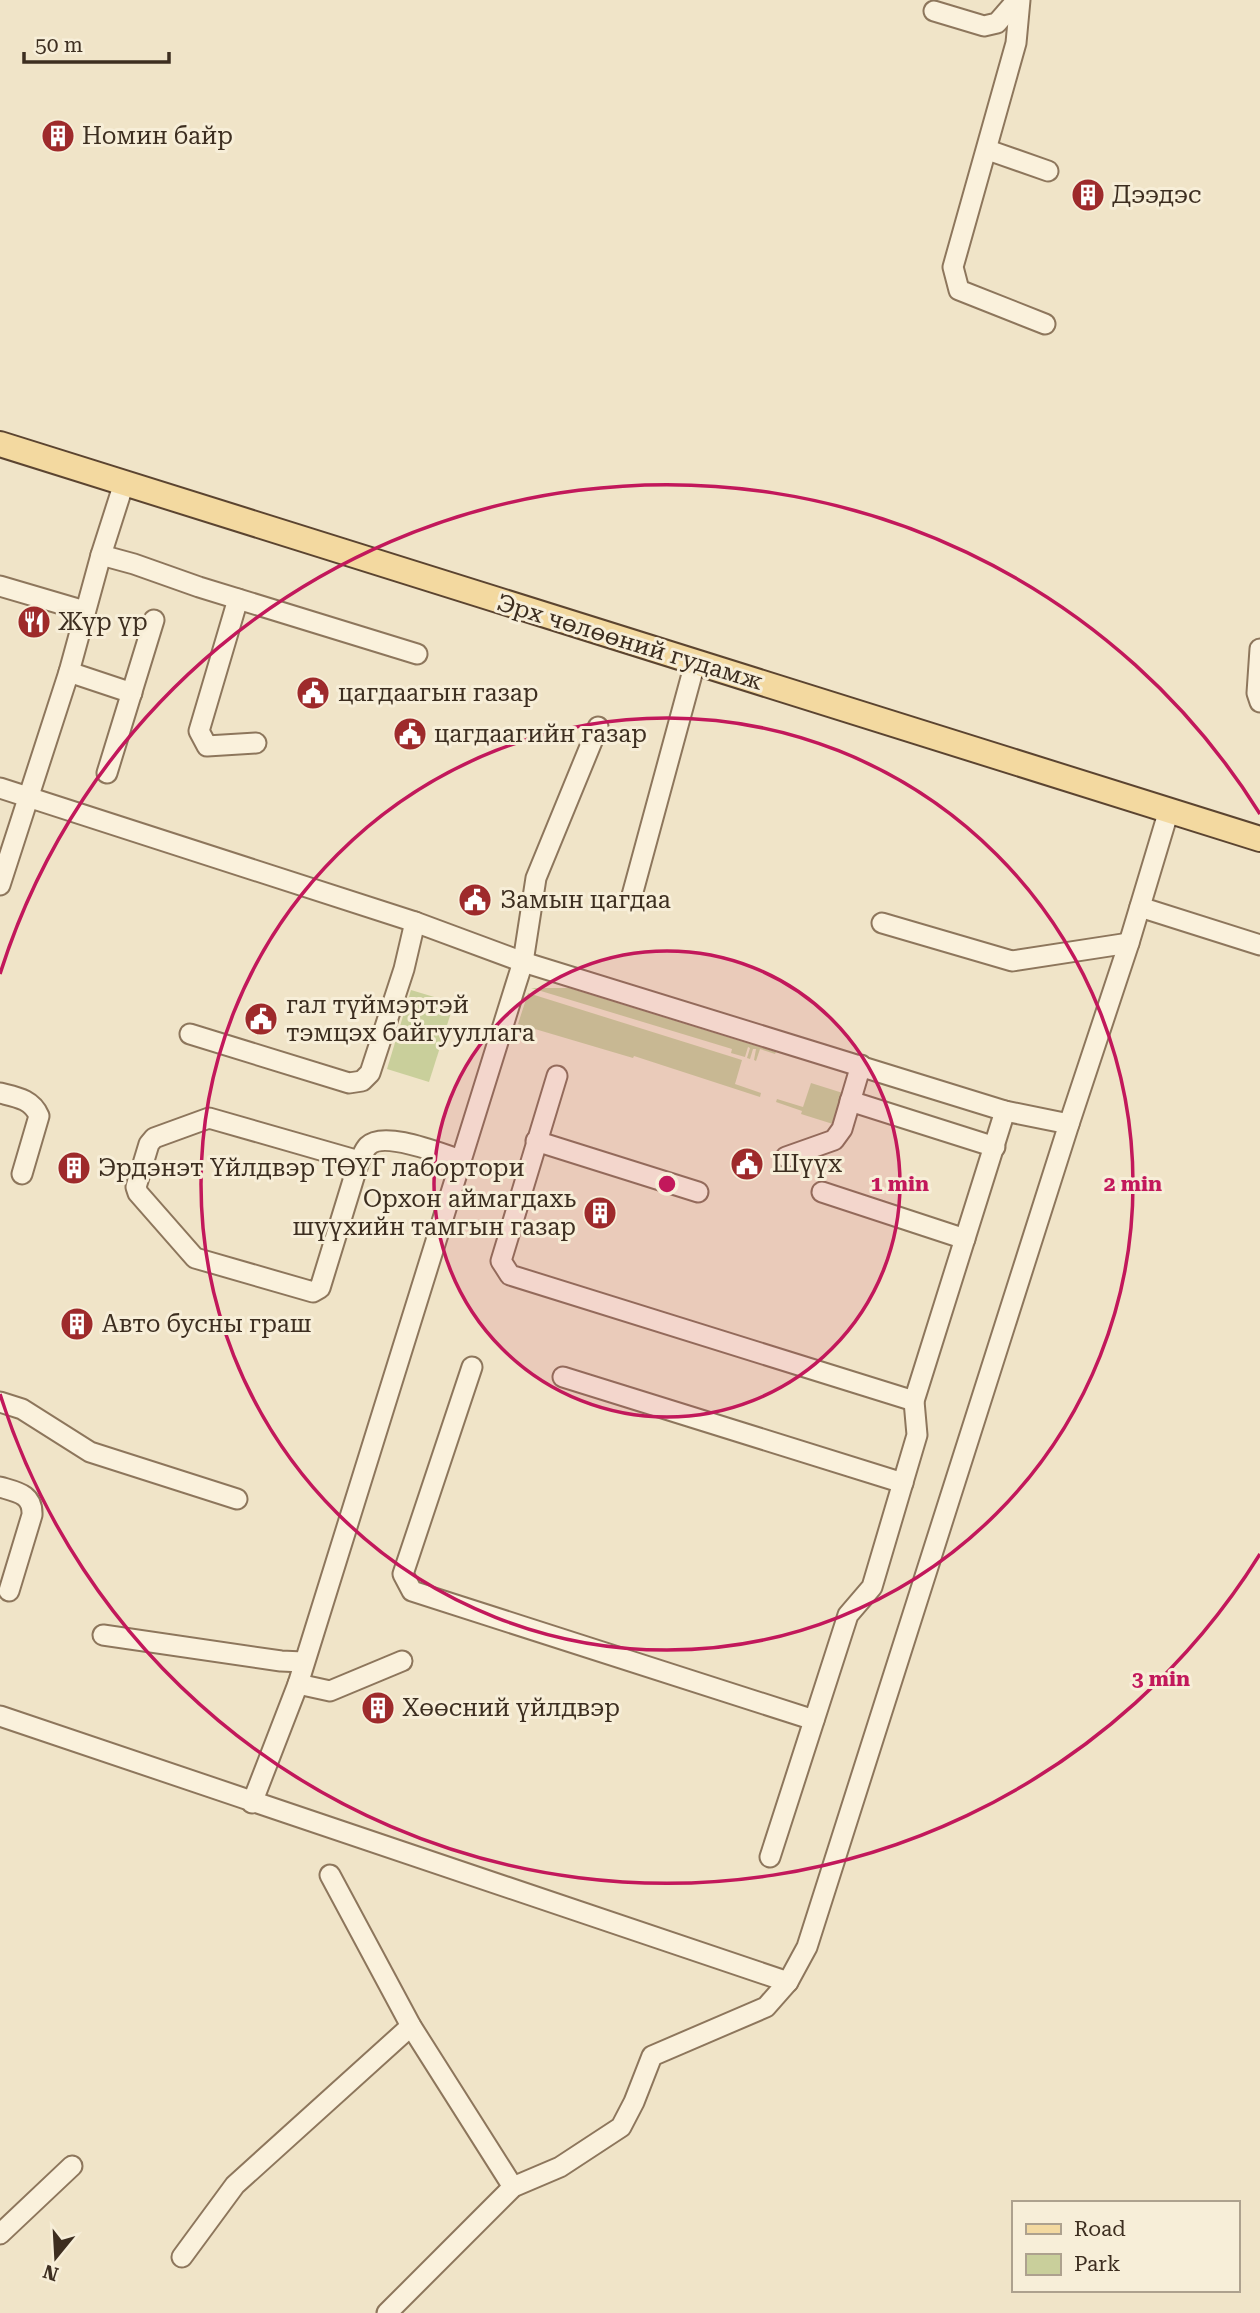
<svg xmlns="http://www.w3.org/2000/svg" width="1260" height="2313" viewBox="0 0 1260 2313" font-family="'Roboto Serif',serif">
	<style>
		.green { fill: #c9cf9b }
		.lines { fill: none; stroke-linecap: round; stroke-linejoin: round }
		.minor-casing { stroke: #8d765c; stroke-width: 23 }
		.major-casing { stroke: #5b4430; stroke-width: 28 }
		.minor { stroke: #faf1dc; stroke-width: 19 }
		.major { stroke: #f3d9a0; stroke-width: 24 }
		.ring { fill: none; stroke: #c2185b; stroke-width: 3.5 }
		.labels { text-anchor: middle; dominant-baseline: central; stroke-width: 6; stroke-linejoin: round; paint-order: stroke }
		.poi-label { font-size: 24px; fill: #3d2e20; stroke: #f7eed8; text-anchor: start }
		.street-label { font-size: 24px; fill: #3d2e20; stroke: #f7eed8 }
		.centre { fill: #c2185b; stroke: #f7eed8; stroke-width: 3.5 }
		.ring-label { font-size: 21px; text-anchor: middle; font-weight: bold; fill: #c2185b; stroke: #f7eed8; stroke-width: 6; stroke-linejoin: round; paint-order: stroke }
	</style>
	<rect width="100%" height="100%" fill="#f0e4c8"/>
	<!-- green -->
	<g class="green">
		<path d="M531,988H569L776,1052L775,1054L760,1049L756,1061L754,1060L756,1049H753L750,1059L747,1058L750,1048L748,1047L745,1057L731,1053L732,1049Z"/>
		<path d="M411,990L454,1003L429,1082L387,1069Z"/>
		<path d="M528,993L742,1060L735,1084L761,1093L760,1097L634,1056L633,1058L518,1024Z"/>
		<path d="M811,1083L846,1094L836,1125L801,1114L802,1111L776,1102L777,1099L803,1107Z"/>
	</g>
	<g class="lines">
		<defs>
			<g id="minor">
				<path d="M1020,0L1016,43L953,267L959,290L1045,324"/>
				<path d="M934,11L984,26L997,23L1017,0"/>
				<path d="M988,150L1048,171"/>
				<path d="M101,555L134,564L199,587L417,654"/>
				<path d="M0,586L85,611"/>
				<path d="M238,599L199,731L207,746L256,743"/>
				<path d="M1260,649L1257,693L1260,702"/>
				<path d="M69,672L132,693"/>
				<path d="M107,773L154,620"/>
				<path d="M0,788L415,922L523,962L1005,1111L1069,1124"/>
				<path d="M0,885L69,672L101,555L124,483"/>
				<path d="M631,899L695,663"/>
				<path d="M1140,907L1260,945"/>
				<path d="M882,923L1012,961L1129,943"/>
				<path d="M190,1034L349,1083L362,1081L370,1073L404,969L415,922"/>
				<path d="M557,1076L501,1261L510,1275L914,1401"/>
				<path d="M0,1093C16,1097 32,1099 39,1116L22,1174"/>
				<path d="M850,1101L995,1147"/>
				<path d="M536,1141L698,1192"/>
				<path d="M786,1157L834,1140L842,1129L861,1065"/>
				<path d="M359,1161L209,1118L154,1138L149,1144L136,1187L138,1193L195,1258L313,1292L320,1288L359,1161C362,1157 364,1150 368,1146C384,1130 441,1154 461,1160"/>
				<path d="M822,1192L965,1239"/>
				<path d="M472,1367L403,1574L412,1591L814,1720"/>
				<path d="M563,1377L903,1483"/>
				<path d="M0,1402L22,1409L90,1452L237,1499"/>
				<path d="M0,1487C17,1492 33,1494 32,1515L9,1591"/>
				<path d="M103,1635L281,1661L303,1662"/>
				<path d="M298,1684L330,1691L402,1661"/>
				<path d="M0,1716L788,1982"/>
				<path d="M252,1803L298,1684L516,984L523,962L536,878L598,727"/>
				<path d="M770,1857L848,1615L872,1587L917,1435L914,1401L1005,1111"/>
				<path d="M330,1875L411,2026L513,2187"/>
				<path d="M0,2234L72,2166"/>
				<path d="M182,2257L235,2185L411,2026"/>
				<path d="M387,2313L513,2187L560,2167L621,2127L634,2102L652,2056L766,2007L788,1982L807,1947L1069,1124L1129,943L1169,810"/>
			</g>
			<path id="major" d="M0,444L1260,839"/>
		</defs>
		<!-- minor casing -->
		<use href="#minor" class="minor-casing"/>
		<!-- major casing -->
		<use href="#major" class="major-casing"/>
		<!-- minor -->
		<use href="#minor" class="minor"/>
		<!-- major -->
		<use href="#major" class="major"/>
	</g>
	<!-- distance rings -->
	<circle cx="667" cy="1184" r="233" fill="#c2185b" fill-opacity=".12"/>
	<g class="ring">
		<circle cx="667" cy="1184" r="233"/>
		<circle cx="667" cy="1184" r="466"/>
		<path d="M1260 1554A699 699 0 0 1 0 1394M0 974A699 699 0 0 1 1260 814"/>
	</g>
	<!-- icons -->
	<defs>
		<symbol id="building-disc" viewBox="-11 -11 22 22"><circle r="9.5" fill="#9e2a2b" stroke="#f7eed8"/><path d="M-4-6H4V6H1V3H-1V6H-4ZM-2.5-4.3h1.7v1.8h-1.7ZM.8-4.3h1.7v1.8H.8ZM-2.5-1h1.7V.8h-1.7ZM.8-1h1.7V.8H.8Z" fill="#fff"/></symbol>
		<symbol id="restaurant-disc" viewBox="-11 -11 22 22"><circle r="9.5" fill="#9e2a2b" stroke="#f7eed8"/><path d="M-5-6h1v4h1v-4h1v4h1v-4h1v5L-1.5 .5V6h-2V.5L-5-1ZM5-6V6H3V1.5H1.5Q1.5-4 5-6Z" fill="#fff"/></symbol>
		<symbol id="civic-disc" viewBox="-11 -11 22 22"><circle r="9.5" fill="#9e2a2b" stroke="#f7eed8"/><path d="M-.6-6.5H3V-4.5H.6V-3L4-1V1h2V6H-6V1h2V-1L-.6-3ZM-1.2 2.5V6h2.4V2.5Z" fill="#fff"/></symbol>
	</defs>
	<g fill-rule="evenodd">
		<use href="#building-disc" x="39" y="117" width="38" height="38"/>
		<use href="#building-disc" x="1069" y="176" width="38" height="38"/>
		<use href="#restaurant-disc" x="15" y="603" width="38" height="38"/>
		<use href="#civic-disc" x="294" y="674" width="38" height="38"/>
		<use href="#civic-disc" x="391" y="715" width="38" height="38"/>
		<use href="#civic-disc" x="456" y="881" width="38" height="38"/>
		<use href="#civic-disc" x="242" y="1000" width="38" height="38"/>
		<use href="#civic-disc" x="728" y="1145" width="38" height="38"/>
		<use href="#building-disc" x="55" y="1149" width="38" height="38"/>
		<use href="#building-disc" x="581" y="1194" width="38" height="38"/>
		<use href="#building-disc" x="58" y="1305" width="38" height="38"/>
		<use href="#building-disc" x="359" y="1689" width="38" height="38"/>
	</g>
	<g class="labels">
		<!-- poi labels -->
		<g class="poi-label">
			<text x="82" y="136">Номин байр</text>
			<text x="1112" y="195">Дээдэс</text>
			<text x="58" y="622">Жүр үр</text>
			<text x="338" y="693">цагдаагын газар</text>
			<text x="434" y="734">цагдаагийн газар</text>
			<text x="500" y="900">Замын цагдаа</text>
			<text x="286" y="1005">гал түймэртэй<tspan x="286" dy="28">тэмцэх байгууллага</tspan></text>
			<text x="772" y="1164">Шүүх</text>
			<text x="98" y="1168">Эрдэнэт Үйлдвэр ТӨҮГ лабортори</text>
			<text x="576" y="1199" text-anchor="end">Орхон аймагдахь<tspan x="576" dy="28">шүүхийн тамгын газар</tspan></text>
			<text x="102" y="1324">Авто бусны граш</text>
			<text x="402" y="1708">Хөөсний үйлдвэр</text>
		</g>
		<!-- street labels -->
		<g class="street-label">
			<text transform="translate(630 642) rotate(17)">Эрх чөлөөний гудамж</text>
		</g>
	</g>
	<circle cx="667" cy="1184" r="10" class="centre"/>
	<g class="ring-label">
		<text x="900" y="1191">1 min</text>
		<text x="1133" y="1191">2 min</text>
		<text x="1161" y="1686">3 min</text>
	</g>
	<!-- legend -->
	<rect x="1012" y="2201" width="228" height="91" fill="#f7eed8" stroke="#ada18e" stroke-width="2"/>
	<rect x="1026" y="2224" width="35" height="10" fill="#f3d9a0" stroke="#ada18e" stroke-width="2"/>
	<text x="1074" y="2236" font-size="21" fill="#3d2e20">Road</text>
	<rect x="1026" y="2254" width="35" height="21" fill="#c9cf9b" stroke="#ada18e" stroke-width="2"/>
	<text x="1074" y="2271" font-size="21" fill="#3d2e20">Park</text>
	<!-- north arrow -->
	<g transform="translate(56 2257) rotate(198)" stroke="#f7eed8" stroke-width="5" paint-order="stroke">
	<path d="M0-5L12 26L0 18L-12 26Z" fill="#3d2e20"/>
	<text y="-10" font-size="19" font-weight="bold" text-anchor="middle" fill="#3d2e20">N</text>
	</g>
	<!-- scale -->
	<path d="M24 52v10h145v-10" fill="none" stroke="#3d2e20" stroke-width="3.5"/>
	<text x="35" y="52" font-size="21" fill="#3d2e20" stroke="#f7eed8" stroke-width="5" paint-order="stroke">50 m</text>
</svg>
